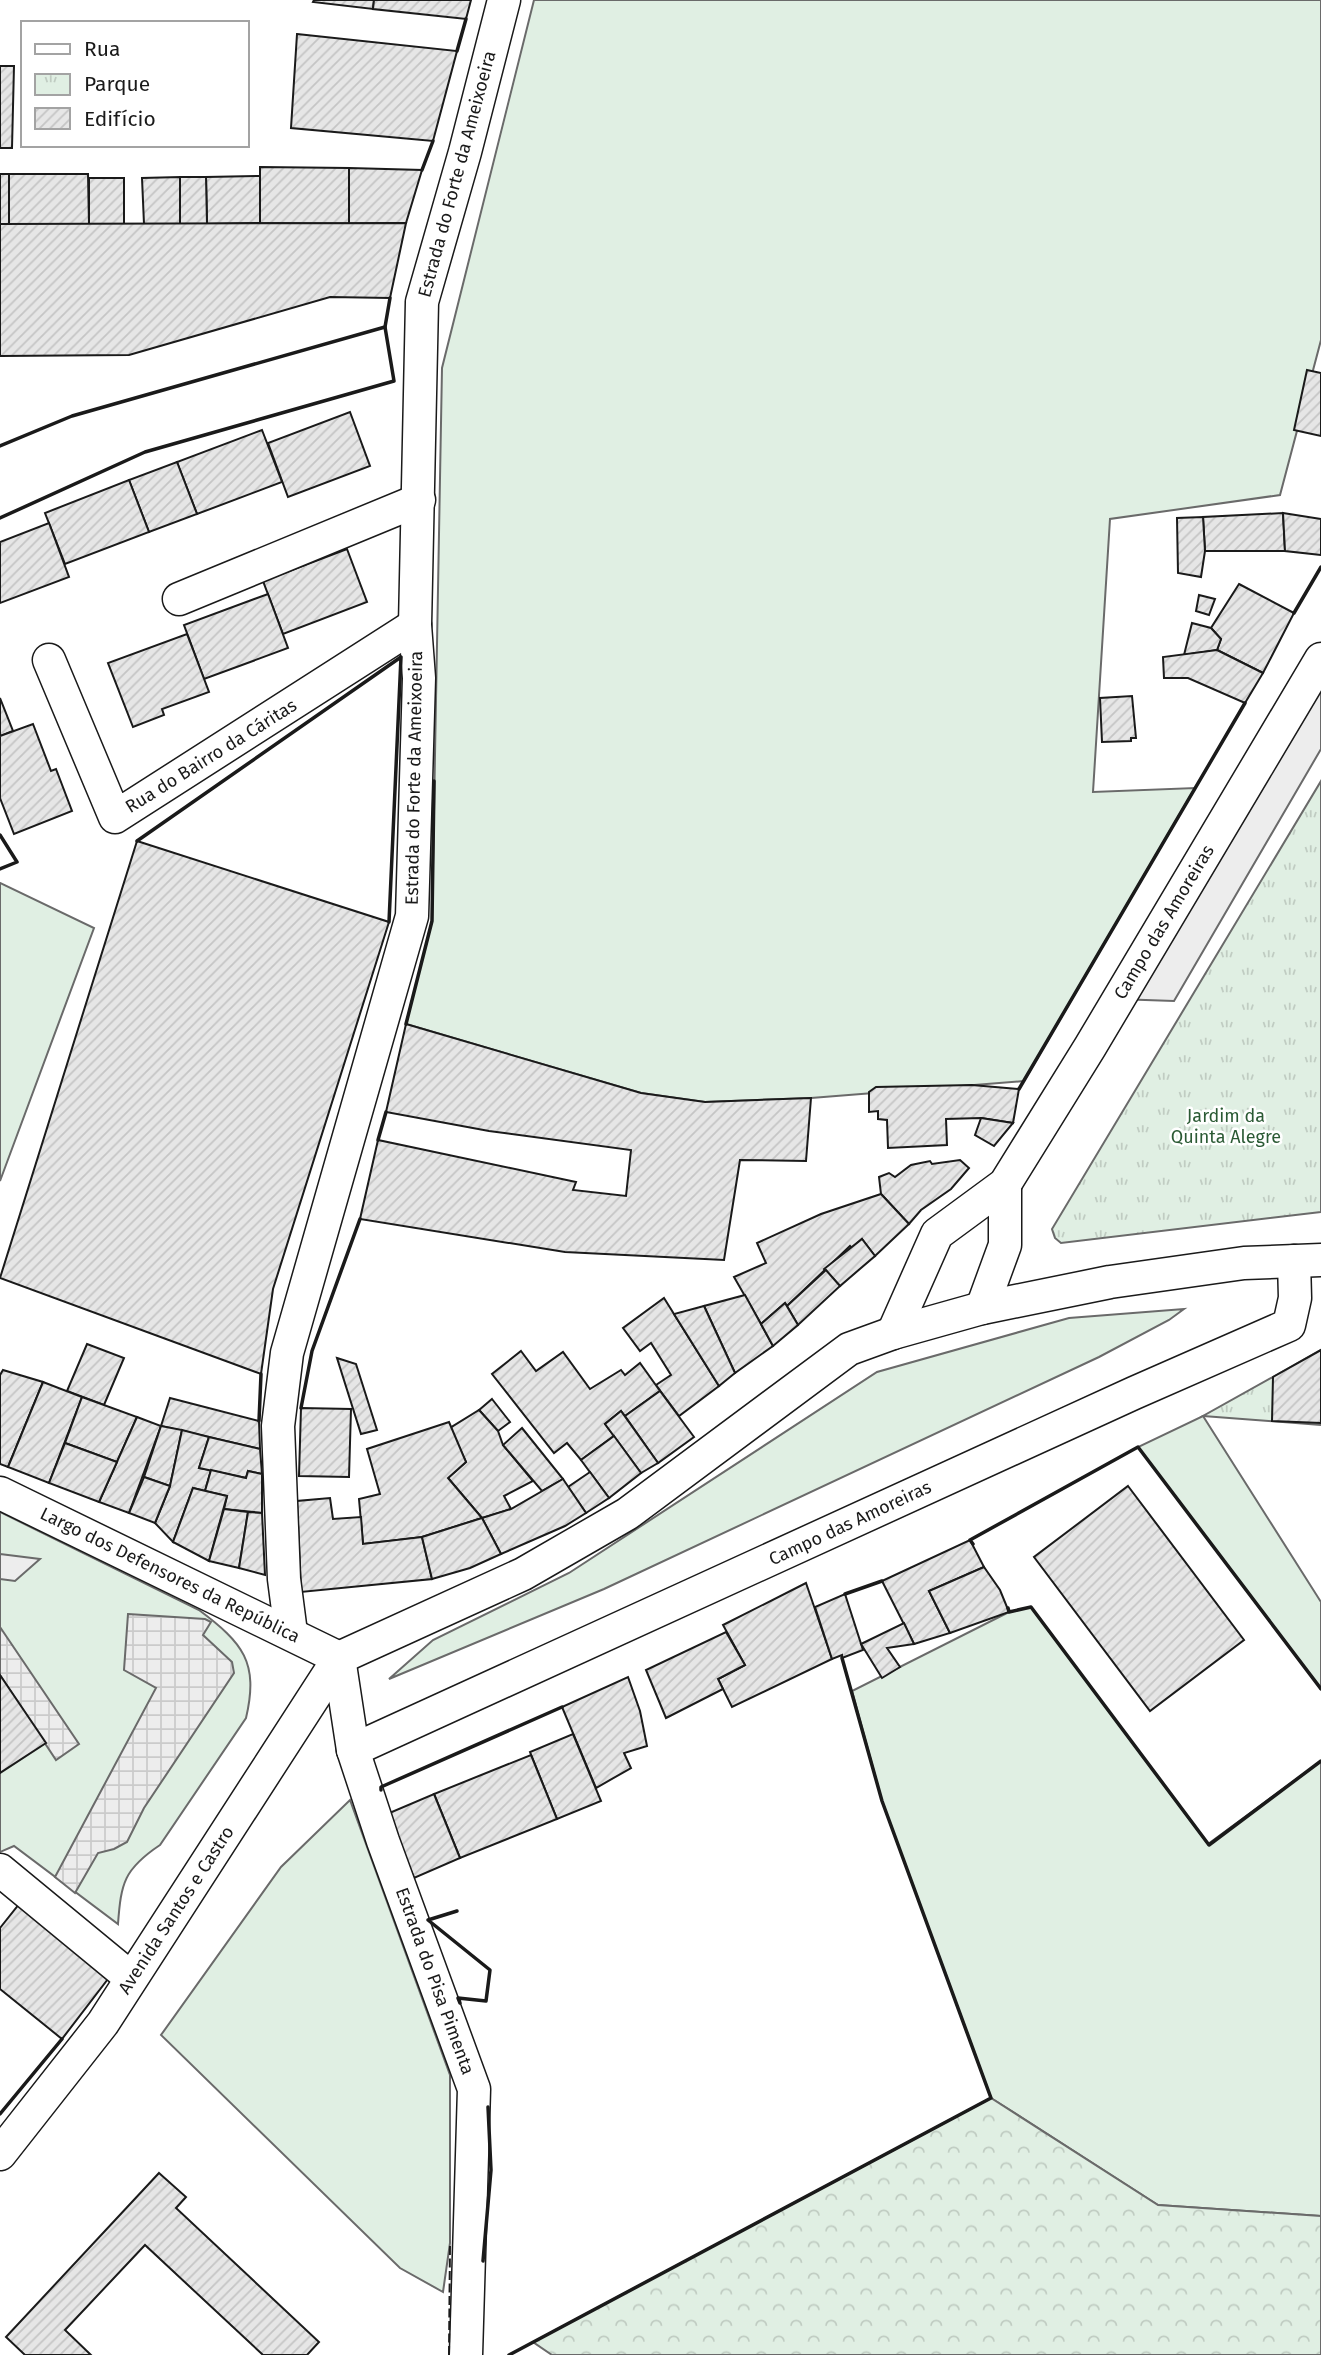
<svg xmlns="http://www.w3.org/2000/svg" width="1321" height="2355" viewBox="0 0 1321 2355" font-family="'Fira Sans',sans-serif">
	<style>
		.grass { fill: #e0efe3; stroke: #6a6a6a; stroke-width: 2 }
		.forest { fill: url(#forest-crowns); stroke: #6a6a6a; stroke-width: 2 }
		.park { fill: url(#park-tufts); stroke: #6a6a6a; stroke-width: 2 }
		.parking { fill: #ededed; stroke: #6a6a6a; stroke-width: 2 }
		.plaza { fill: url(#plaza-grid); stroke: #6a6a6a; stroke-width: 2 }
		.building { fill: url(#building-hatch); stroke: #1a1a1a; stroke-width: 2 }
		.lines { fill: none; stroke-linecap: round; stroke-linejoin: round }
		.minor-casing { stroke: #1a1a1a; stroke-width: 35 }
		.minor { stroke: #fff; stroke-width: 32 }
		.fence { stroke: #1a1a1a; stroke-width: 2; stroke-dasharray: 9 3.5; stroke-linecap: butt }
		.wall { stroke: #1a1a1a; stroke-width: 3.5 }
		.labels { text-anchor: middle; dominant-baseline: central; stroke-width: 5; stroke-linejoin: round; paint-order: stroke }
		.street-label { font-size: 18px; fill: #1a1a1a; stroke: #fff }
		.park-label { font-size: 18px; fill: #2b5a34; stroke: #fff }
	</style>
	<defs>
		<pattern id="forest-crowns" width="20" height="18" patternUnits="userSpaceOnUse" patternTransform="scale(1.75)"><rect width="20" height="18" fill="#e0efe3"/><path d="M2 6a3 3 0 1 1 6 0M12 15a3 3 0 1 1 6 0" fill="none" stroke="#c0ccc2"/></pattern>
		<pattern id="park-tufts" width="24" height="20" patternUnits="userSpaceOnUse" patternTransform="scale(1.75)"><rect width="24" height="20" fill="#e0efe3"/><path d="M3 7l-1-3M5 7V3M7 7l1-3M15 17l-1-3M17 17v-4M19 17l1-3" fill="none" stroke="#c0ccc2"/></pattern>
		<pattern id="plaza-grid" width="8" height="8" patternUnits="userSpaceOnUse" patternTransform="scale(1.75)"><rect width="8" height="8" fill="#ededed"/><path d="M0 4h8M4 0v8" fill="none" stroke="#cbcbcb"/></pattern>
		<pattern id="building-hatch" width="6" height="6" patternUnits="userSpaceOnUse" patternTransform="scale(1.75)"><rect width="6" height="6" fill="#e6e6e6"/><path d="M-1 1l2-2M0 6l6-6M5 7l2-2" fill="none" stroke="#c5c5c5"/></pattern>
	</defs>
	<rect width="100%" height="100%" fill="#fff"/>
	<!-- grass -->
	<g class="grass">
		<path d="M534,0H1321V340L1280,495L1110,519L1093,792L1195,788L1024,1081L811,1098L705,1102L641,1093L406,1024L432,921L442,368Z"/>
		<path d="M0,883L94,928L0,1181Z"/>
		<path d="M1184,1309L1169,1320L1099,1357L604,1589L389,1679L433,1640L569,1573L877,1372L1069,1318Z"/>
		<path d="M1203,1416L1321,1602V1689L1138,1447Z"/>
		<path d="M0,1512L199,1610C243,1643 259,1662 246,1718L160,1845C124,1869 121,1883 118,1924L14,1846L0,1852Z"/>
		<path d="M1031,1607L1208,1844L1321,1761V2216L1158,2205L991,2098L882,1801L852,1691L1009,1612Z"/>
		<path d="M350,1800L450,2075V2243L443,2292L400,2268L161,2035L281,1867Z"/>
	</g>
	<!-- forest -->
	<path class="forest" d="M991,2098L1158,2205L1321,2216V2355H552L533,2342Z"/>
	<!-- park -->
	<g class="park">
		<path d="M1321,781V1212L1061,1243L1055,1238L1052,1229Z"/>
		<path d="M1321,1350V1425L1203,1416Z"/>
	</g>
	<!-- parking -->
	<g class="parking">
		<path d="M1321,659V749L1174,1001L1117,999Z"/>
		<path d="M0,1554L40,1559L15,1581L0,1579Z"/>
	</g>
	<!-- plaza -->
	<g class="plaza">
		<path d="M128,1614L205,1619L211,1622L203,1635L232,1662L234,1673L144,1808L127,1842L114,1849L98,1853L75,1893L55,1877L156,1688L124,1670Z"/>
		<path d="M0,1627L79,1744L56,1760L0,1675Z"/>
	</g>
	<!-- building -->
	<g class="building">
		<path d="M314,0H374L373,9L313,2Z"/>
		<path d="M374,0H471L466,19L373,9Z"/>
		<path d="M297,34L457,51L433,141L291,128Z"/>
		<path d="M0,66H14L12,148H0Z"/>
		<path d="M260,167L349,168V224L260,223Z"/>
		<path d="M349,168L422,170L406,223L349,224Z"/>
		<rect x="0" y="174" width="9" height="50"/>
		<path d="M9,174H88L89,224H9Z"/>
		<path d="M260,176V223L207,224L206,177Z"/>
		<path d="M180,177V224H144L142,178Z"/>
		<path d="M180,177H206L207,224H180Z"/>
		<rect x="89" y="178" width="35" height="46"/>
		<path d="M406,223L390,298L330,297L129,355L0,356V224Z"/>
		<path d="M1307,370L1321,373V436L1294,430Z"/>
		<path d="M350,412L370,466L288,497L268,443Z"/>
		<path d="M262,430L282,482L197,514L177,462Z"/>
		<path d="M177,462L197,514L149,532L129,480Z"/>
		<path d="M129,480L149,532L65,564L45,513Z"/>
		<path d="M1283,513L1285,551H1205L1203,517Z"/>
		<path d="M1283,513L1321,519V555L1285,551Z"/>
		<path d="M1203,517L1205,551L1201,577L1178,573L1177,518Z"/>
		<path d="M49,523L69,577L0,603V542Z"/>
		<path d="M347,549L367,602L283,634L263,581Z"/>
		<path d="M1239,584L1294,613L1263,673L1217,650L1221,639L1211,628Z"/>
		<path d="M268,594L288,648L204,679L184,625Z"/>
		<path d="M1199,595L1215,599L1209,615L1196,611Z"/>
		<path d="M1192,623L1211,628L1221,639L1217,650L1184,655Z"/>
		<path d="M187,634L209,692L162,709L164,715L133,727L108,663Z"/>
		<path d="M1217,650L1263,673L1245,703L1188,678H1164L1163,657Z"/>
		<path d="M1132,696L1136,738H1131V741L1102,742L1100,698Z"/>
		<path d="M0,698L13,731L0,736Z"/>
		<path d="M33,724L51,771L56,769L72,811L14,834L0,798V736Z"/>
		<path d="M137,841L389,922L273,1289L261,1374L0,1278Z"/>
		<path d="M406,1024L641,1093L705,1102L811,1098L806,1161L740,1160L724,1260L565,1252L360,1219L378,1140L576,1182L573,1190L626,1196L631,1150L489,1131L386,1112Z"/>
		<path d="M972,1085L1019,1089L1013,1123L981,1118L946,1119L947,1145L888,1148L887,1120L878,1119V1111L869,1112V1092L876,1087Z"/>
		<path d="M981,1118L1013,1123L994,1146L975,1135Z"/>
		<path d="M960,1160L969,1168L951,1189L921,1210L909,1224L881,1194L879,1177L889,1173L895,1177L911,1165L930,1161L932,1164Z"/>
		<path d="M881,1194L909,1224L875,1256L862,1239L852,1248L850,1246L787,1306L785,1303L761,1324L734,1277L766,1263L757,1243L821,1214Z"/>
		<path d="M862,1239L875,1256L840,1286L824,1269Z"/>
		<path d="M826,1270L840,1286L798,1325L787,1306Z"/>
		<path d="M745,1295L773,1346L735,1373L704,1306Z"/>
		<path d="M664,1298L719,1386L679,1416L656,1385L671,1375L651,1343L640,1351L623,1328Z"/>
		<path d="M785,1303L798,1325L773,1346L761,1324Z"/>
		<path d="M704,1306L735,1373L719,1386L674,1314Z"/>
		<path d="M87,1344L124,1358L104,1405L67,1391Z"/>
		<path d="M1321,1350V1423L1272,1421L1273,1377Z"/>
		<path d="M521,1351L536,1371L563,1352L590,1389L621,1370L625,1375L640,1363L660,1391L625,1416L621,1411L605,1424L614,1436L581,1460L567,1443L554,1453L492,1374Z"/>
		<path d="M337,1358L356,1364L377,1430L361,1434Z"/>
		<path d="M3,1370L43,1382L8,1467L0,1464V1375Z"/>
		<path d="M43,1382L82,1397L49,1483L8,1467Z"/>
		<path d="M660,1391L694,1437L658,1463L625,1416Z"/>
		<path d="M82,1397L137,1417L117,1462L65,1443Z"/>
		<path d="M170,1398L259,1421L260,1449L161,1426Z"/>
		<path d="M492,1399L510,1422L498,1431L479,1410Z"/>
		<path d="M301,1408L351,1409L349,1477L299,1476Z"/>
		<path d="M479,1410L498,1431L503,1445L533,1481L504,1496L511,1509L482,1518L448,1478L466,1462L450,1428Z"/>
		<path d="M621,1411L658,1463L641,1473L605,1424Z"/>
		<path d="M137,1417L161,1426L129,1513L99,1502Z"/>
		<path d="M449,1422L466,1462L448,1478L482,1518L422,1537L363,1544L359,1499L380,1494L367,1449Z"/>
		<path d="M161,1426L182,1430L170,1486L144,1477Z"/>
		<path d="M522,1428L563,1479L542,1491L503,1445Z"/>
		<path d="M182,1430L209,1437L199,1468L211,1470L205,1491L193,1488L173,1542L155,1523L170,1486Z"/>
		<path d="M614,1436L641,1473L609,1498L581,1460Z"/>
		<path d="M209,1437L260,1449L262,1474L248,1471L246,1478L199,1468Z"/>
		<path d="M65,1443L117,1462L99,1502L49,1483Z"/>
		<path d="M211,1470L246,1478L248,1471L262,1474V1513L224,1509L227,1496L205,1491Z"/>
		<path d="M590,1472L609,1498L586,1513L568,1487Z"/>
		<path d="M144,1477L170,1486L155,1523L129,1513Z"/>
		<path d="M563,1479L586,1513L565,1526L501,1554L482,1518L511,1509Z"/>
		<path d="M1128,1486L1244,1640L1150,1711L1034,1557Z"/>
		<path d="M193,1488L227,1496L209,1561L173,1542Z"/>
		<path d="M330,1498L333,1519L361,1517L363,1544L422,1537L432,1579L301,1592L297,1501Z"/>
		<path d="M224,1509L248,1512L239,1568L209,1561Z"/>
		<path d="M248,1512L262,1513L265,1575L239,1568Z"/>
		<path d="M482,1518L501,1554L470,1568L432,1579L422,1537Z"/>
		<path d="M970,1540L984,1567L929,1591L950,1633L914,1644L882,1581Z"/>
		<path d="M984,1567L1000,1590L1009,1612L950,1633L929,1591Z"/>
		<path d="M806,1583L832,1659L732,1707L718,1679L745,1665L723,1625Z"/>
		<path d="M845,1594L863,1650L842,1658V1655L832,1659L815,1607Z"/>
		<path d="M904,1623L914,1644L887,1648L900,1667L882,1678L861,1644Z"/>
		<path d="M726,1632L745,1665L718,1679L723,1689L666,1718L646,1670Z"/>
		<path d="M0,1675L46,1743L0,1773Z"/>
		<path d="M628,1677L640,1711L647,1746L624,1753L631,1768L596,1788L562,1707Z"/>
		<path d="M573,1734L601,1801L557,1819L530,1752Z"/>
		<path d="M531,1755L557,1819L460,1858L434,1794Z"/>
		<path d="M434,1794L460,1858L414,1878L387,1814Z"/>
		<path d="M20,1903L111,1975L62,2039L0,1989V1928Z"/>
		<path d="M159,2173L186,2197L176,2208L319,2342L307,2355H263L145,2245L65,2330L91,2355H25L6,2337Z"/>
	</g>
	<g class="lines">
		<defs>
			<g id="minor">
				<path d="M179,599L419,500"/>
				<path d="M49,660L115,817L415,625"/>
				<path d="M982,1308L1005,1245V1184"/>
				<path d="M893,1333L937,1234L1005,1184L1090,1047L1321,659"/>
				<path d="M0,1493L339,1658"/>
				<path d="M291,1633L284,1579L278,1426L287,1353L412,916L419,678L415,625L422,302L465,152L504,0"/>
				<path d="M339,1658L523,1574L627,1514L849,1349L893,1333L982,1308L1110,1282L1244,1263L1321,1260"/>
				<path d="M339,1658L353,1750L383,1841L474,2089L466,2355"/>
				<path d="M353,1750L1134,1393L1289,1325L1295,1298L1294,1261"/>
				<path d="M0,1870L131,1978"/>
				<path d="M0,2154L103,2023L339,1658"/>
			</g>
		</defs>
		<!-- minor casing -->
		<use href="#minor" class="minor-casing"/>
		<!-- minor -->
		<use href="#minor" class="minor"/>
		<!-- fence -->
		<path class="fence" d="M449,2355L450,2243"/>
		<!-- wall -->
		<g class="wall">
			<path d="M457,51L466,19"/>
			<path d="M422,170L433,141"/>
			<path d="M0,446L72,416L385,327"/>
			<path d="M0,518L145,452L394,381L385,327L390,298"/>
			<path d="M1294,613L1321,567"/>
			<path d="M0,835L17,862L0,869"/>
			<path d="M137,841L401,657L389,922"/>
			<path d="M406,1024L432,921L434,781"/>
			<path d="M1019,1089L1245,703"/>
			<path d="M378,1140L386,1112"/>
			<path d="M301,1408L312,1351L360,1219"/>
			<path d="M259,1421L261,1374"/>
			<path d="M973,1544L970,1540L1138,1447L1321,1689"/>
			<path d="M845,1594L882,1581"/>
			<path d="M1008,1608L1009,1612L1031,1607L1209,1845L1321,1761"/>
			<path d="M381,1790V1787L562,1707"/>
			<path d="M457,1911L428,1920L490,1970L486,2001L458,1998L460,2003"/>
			<path d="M0,2114L62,2039"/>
			<path d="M483,2261L491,2170L488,2107"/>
			<path d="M509,2355L991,2098L882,1801L842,1658"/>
		</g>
	</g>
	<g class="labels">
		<!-- street labels -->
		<g class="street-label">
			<text transform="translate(457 174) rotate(-75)">Estrada do Forte da Ameixoeira</text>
			<text transform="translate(211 756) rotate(-32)">Rua do Bairro da Cáritas</text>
			<text transform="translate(414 778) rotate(-89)">Estrada do Forte da Ameixoeira</text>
			<text transform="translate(1164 922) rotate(-59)">Campo das Amoreiras</text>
			<text transform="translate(850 1523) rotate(-25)">Campo das Amoreiras</text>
			<text transform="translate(170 1575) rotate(26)">Largo dos Defensores da República</text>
			<text transform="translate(176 1910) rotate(-57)">Avenida Santos e Castro</text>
			<text transform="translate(435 1981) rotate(70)">Estrada do Pisa Pimenta</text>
		</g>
		<!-- park labels -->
		<g class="park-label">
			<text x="1226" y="1116">Jardim da<tspan x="1226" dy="21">Quinta Alegre</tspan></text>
		</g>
	</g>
	<!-- legend -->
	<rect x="21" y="21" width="228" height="126" fill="#ffffff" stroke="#a3a3a3" stroke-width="2"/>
	<rect x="35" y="44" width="35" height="10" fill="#ffffff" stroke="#a3a3a3" stroke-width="2"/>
	<text x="84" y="56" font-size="21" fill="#1a1a1a">Rua</text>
	<rect x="35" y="74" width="35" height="21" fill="url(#park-tufts)" stroke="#a3a3a3" stroke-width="2"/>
	<text x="84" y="91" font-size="21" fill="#1a1a1a">Parque</text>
	<rect x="35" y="108" width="35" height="21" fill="url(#building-hatch)" stroke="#a3a3a3" stroke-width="2"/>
	<text x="84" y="126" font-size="21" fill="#1a1a1a">Edifício</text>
</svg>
